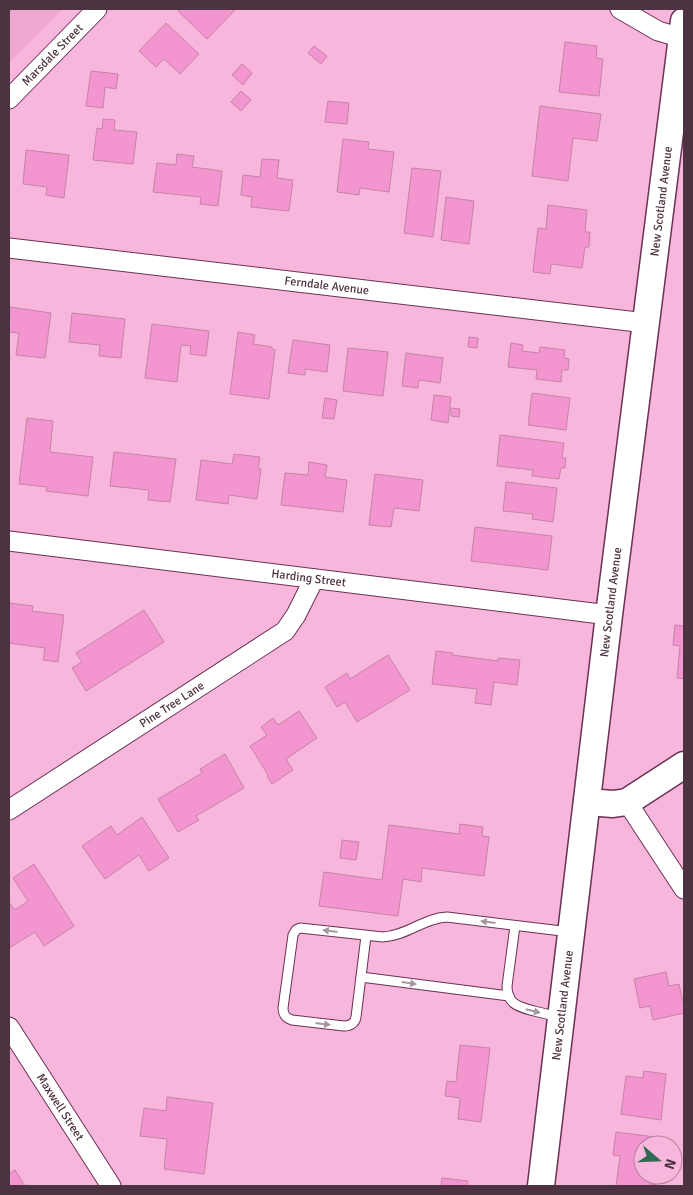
<svg xmlns="http://www.w3.org/2000/svg" width="693" height="1195" viewBox="0 0 693 1195" font-family="Signika,sans-serif">
	<style>
		.built { fill: #eea7d1 }
		.building { fill: #f395ce; stroke: #c484a9 }
		.lines { fill: none; stroke-linecap: round; stroke-linejoin: round }
		.lane-casing { stroke: #693254; stroke-width: 11 }
		.street-casing { stroke: #693254; stroke-width: 21 }
		.secondary-casing { stroke: #693254; stroke-width: 29 }
		.lane { stroke: #fff; stroke-width: 9 }
		.street { stroke: #fff; stroke-width: 19 }
		.secondary { stroke: #fff; stroke-width: 26 }
		.oneway { fill: #a698a0 }
		.labels { text-anchor: middle; dominant-baseline: central; stroke-width: 4.5; stroke-linejoin: round; paint-order: stroke }
		.street-label { font-size: 12px; fill: #4d3242; stroke: #f9b6dd }
	</style>
	<rect width="100%" height="100%" fill="#f9b6dd"/>
	<!-- built -->
	<path class="built" d="M9,9H63L9,63Z"/>
	<!-- building -->
	<g class="building">
		<path d="M180,9H236L207,39L178,11Z"/>
		<path d="M166,23L199,54L180,74L164,59L156,67L139,51Z"/>
		<path d="M565,42L597,46L596,58L603,59L599,96L559,92Z"/>
		<path d="M314,46L327,56L321,64L308,53Z"/>
		<path d="M242,64L252,73L243,85L232,75Z"/>
		<path d="M91,71L118,74L116,89L105,87L103,108L86,106Z"/>
		<path d="M241,91L251,100L241,111L231,102Z"/>
		<path d="M328,101L349,103L347,124L325,122Z"/>
		<path d="M540,106L601,114L597,141L573,138L568,181L532,176Z"/>
		<path d="M103,119L115,120L114,130L137,132L133,164L93,160L97,128L102,129Z"/>
		<path d="M343,139L369,142L368,149L394,152L389,192L360,188L359,195L337,192Z"/>
		<path d="M26,150L69,155L64,198L46,195L47,187L23,184Z"/>
		<path d="M177,154L194,156L192,167L222,171L218,206L200,204L201,197L153,192L157,163L176,165Z"/>
		<path d="M262,159L279,160L277,178L293,180L289,211L251,207L252,197L241,195L243,175L260,177Z"/>
		<path d="M412,168L441,171L433,237L404,233Z"/>
		<path d="M446,197L474,201L469,244L441,240Z"/>
		<path d="M548,205L587,210L585,232H590L589,247H585L582,268L551,264L550,274L533,272L538,228L546,229Z"/>
		<path d="M10,307L51,313L45,358L16,355L19,333L9,332Z"/>
		<path d="M72,313L125,319L121,358L99,356L100,345L69,342Z"/>
		<path d="M152,324L209,331L206,356L190,354L191,346L181,345L177,382L145,378Z"/>
		<path d="M238,332L255,335L253,344L272,347V349L275,350L269,399L230,394Z"/>
		<path d="M469,337L478,338L477,348L468,347Z"/>
		<path d="M293,340L330,345L327,372L305,369V375L288,373Z"/>
		<path d="M511,343L523,345L522,351L539,353L540,347L565,350L564,358L569,359L568,370H562L561,382L536,379L537,370L508,367Z"/>
		<path d="M348,348L388,352L383,396L343,391Z"/>
		<path d="M406,353L443,358L440,383L419,380L418,388L402,386Z"/>
		<path d="M532,393L570,398L566,430L528,425Z"/>
		<path d="M434,395L451,397L448,423L431,420Z"/>
		<path d="M325,398L337,400L334,419L322,418Z"/>
		<path d="M451,408L460,409L459,417L451,416Z"/>
		<path d="M27,418L53,421L50,452L93,457L88,496L46,491L47,487L19,484Z"/>
		<path d="M500,435L564,443L562,458H566L565,468H561L559,479L532,476L533,470L497,466Z"/>
		<path d="M114,452L176,459L170,502L148,500L149,490L110,486Z"/>
		<path d="M234,454L260,457L258,468L261,469L257,499L229,495L228,504L196,500L201,460L232,464Z"/>
		<path d="M309,462L327,465L325,477L347,480L343,512L281,505L285,473L308,475Z"/>
		<path d="M375,474L423,480L419,511L394,508L391,527L369,525Z"/>
		<path d="M506,482L557,488L553,522L532,519L533,514L503,511Z"/>
		<path d="M475,527L552,536L548,570L471,561Z"/>
		<path d="M9,603L33,606L32,611L64,615L58,662L43,660L45,648L9,643Z"/>
		<path d="M144,610L164,642L86,691L72,668L82,662L76,653Z"/>
		<path d="M675,625L684,626V679L677,678L680,646L673,645Z"/>
		<path d="M436,651L453,653L452,655L498,661V658L520,660L517,685L494,682L491,705L475,703L477,689L432,684Z"/>
		<path d="M388,655L410,690L357,722L345,702L337,707L325,687L347,673L350,679Z"/>
		<path d="M299,711L317,738L286,759L293,770L272,784L267,776L268,775L250,746L267,735L261,727L273,718L278,725Z"/>
		<path d="M225,754L244,788L196,816L199,820L178,832L158,799L202,773L200,769Z"/>
		<path d="M142,817L169,858L149,871L139,855L105,879L82,846L111,826L117,835Z"/>
		<path d="M460,824L483,827L482,836L489,837L484,876L422,868L421,882L403,879L398,916L319,906L324,872L382,880L389,825L459,834Z"/>
		<path d="M342,840L359,842L356,860L340,858Z"/>
		<path d="M34,864L74,926L44,946L35,932L9,948V902L15,910L28,901L13,878Z"/>
		<path d="M666,972L669,986L679,984L684,1006V1013L653,1020L650,1006L640,1008L634,979Z"/>
		<path d="M460,1045L490,1048L481,1122L458,1119L460,1098L445,1096L447,1081L456,1082Z"/>
		<path d="M644,1071L666,1074L661,1120L621,1114L626,1076L643,1078Z"/>
		<path d="M167,1097L213,1103L204,1174L164,1169L167,1139L140,1136L144,1108L166,1111Z"/>
		<path d="M616,1132L655,1137L654,1145H643V1175H651L650,1184L657,1185V1186H616L620,1156L613,1155Z"/>
		<path d="M15,1170L25,1186H9V1174Z"/>
		<path d="M442,1178L468,1181L467,1186H441Z"/>
	</g>
	<g class="lines">
		<defs>
			<g id="lane">
				<path d="M515,926L507,986C507,1005 520,1007 534,1011C542,1013 551,1015 559,1017"/>
				<path d="M366,936L356,1017C355,1023 350,1026 344,1026L292,1020C286,1018 283,1015 283,1008L293,935L296,930L300,928L383,937C406,936 424,918 447,917L570,932"/>
				<path d="M361,977L509,996"/>
			</g>
			<g id="street">
				<path d="M620,9L658,31L682,38"/>
				<path id="s1" d="M9,99L97,9"/>
				<path id="s2" d="M9,248L646,323"/>
				<path id="s3" d="M9,541L609,615"/>
				<path d="M627,802L684,889"/>
				<path id="s4" d="M9,810L285,631L296,615L314,579"/>
				<path id="s5" d="M9,1027L111,1186"/>
			</g>
			<g id="secondary">
				<path d="M587,802L613,804L627,802L684,765"/>
				<path id="s6" d="M541,1186L566,976L609,615L684,21"/>
			</g>
		</defs>
		<!-- lane casing -->
		<use href="#lane" class="lane-casing"/>
		<!-- street casing -->
		<use href="#street" class="street-casing"/>
		<!-- secondary casing -->
		<use href="#secondary" class="secondary-casing"/>
		<!-- lane -->
		<use href="#lane" class="lane"/>
		<!-- street -->
		<use href="#street" class="street"/>
		<!-- secondary -->
		<use href="#secondary" class="secondary"/>
	</g>
	<!-- one-way arrows -->
	<defs><path id="oneway-solid" d="M-6-.8H1V-3.2L6.5 0L1 3.2V.8H-6Z" transform="scale(1.25)"/></defs>
	<g class="oneway">
		<use href="#oneway-solid" transform="translate(488 922) rotate(-173)"/>
		<use href="#oneway-solid" transform="translate(330 931) rotate(-173)"/>
		<use href="#oneway-solid" transform="translate(409 983) rotate(8)"/>
		<use href="#oneway-solid" transform="translate(533 1011) rotate(14)"/>
		<use href="#oneway-solid" transform="translate(323 1024) rotate(7)"/>
	</g>
	<g class="labels">
		<!-- street labels -->
		<g class="street-label">
			<text stroke="none"><textPath href="#s1" startOffset="62">Marsdale Street</textPath></text>
			<text stroke="none"><textPath href="#s6" startOffset="992">New Scotland Avenue</textPath></text>
			<text stroke="none"><textPath href="#s2" startOffset="320">Ferndale Avenue</textPath></text>
			<text stroke="none"><textPath href="#s3" startOffset="302">Harding Street</textPath></text>
			<text stroke="none"><textPath href="#s6" startOffset="588">New Scotland Avenue</textPath></text>
			<text stroke="none"><textPath href="#s4" startOffset="194">Pine Tree Lane</textPath></text>
			<text stroke="none"><textPath href="#s6" startOffset="182">New Scotland Avenue</textPath></text>
			<text stroke="none"><textPath href="#s5" startOffset="95">Maxwell Street</textPath></text>
		</g>
	</g>
	<!-- border -->
	<rect width="693" height="1195" fill="none" stroke="#4d3242" stroke-width="20"/>
	<!-- north arrow -->
	<g transform="translate(658 1160) rotate(109)"><circle r="24" fill="#f9b6dd" stroke="#b4819f"/>
	<path d="M0-4L9 19L0 12L-9 19Z" fill="#306951"/>
	<text y="-8" font-size="14" font-weight="bold" text-anchor="middle" fill="#4d3242">N</text>
	</g>
</svg>
